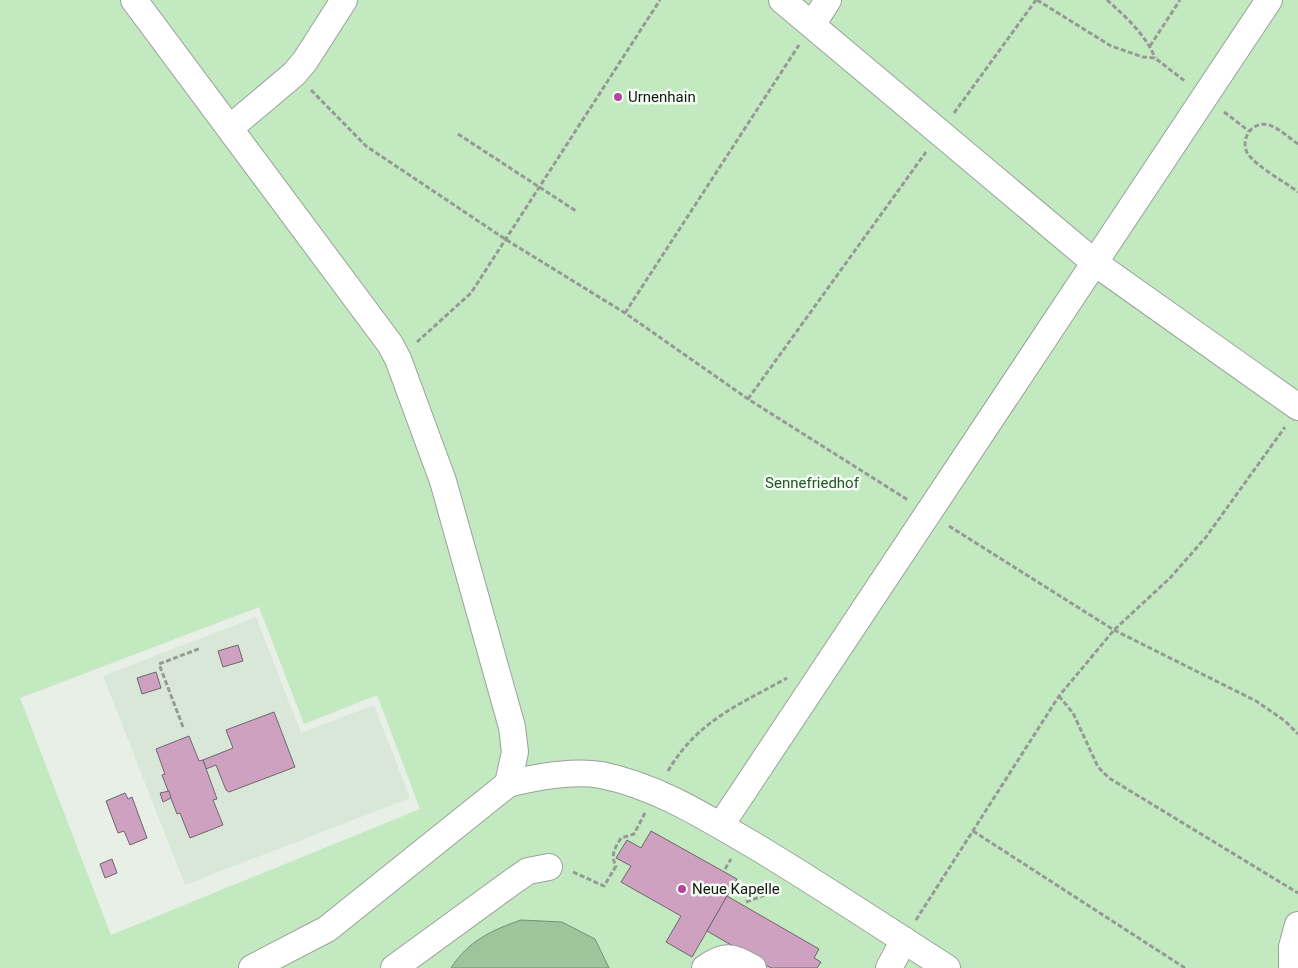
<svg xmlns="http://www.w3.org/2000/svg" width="1298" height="968" viewBox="0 0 1298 968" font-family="Roboto,sans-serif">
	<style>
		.built { fill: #d9e7d8 }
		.green { fill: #c3e9c1; fill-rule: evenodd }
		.water { fill: #9ec49c; stroke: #759073 }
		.building { fill: #cea1c1; stroke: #6f666c }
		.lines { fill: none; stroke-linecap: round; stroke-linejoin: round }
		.minor-casing { stroke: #9aa29a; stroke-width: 28 }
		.path { stroke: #959b94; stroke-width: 3; stroke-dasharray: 5 2.5; stroke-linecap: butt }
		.minor { stroke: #fff; stroke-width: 26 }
		.poi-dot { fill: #b7459f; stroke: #f4fdf4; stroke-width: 2 }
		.labels { text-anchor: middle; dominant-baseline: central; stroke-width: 5; stroke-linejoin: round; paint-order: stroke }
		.poi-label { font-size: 15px; fill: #141613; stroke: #f4fdf4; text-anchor: start }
		.park-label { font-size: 15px; fill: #225623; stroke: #f4fdf4 }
	</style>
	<rect width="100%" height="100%" fill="#e7efe6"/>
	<!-- built -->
	<path class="built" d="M256,617L301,733L374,705L410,798L185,885L103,676Z"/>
	<!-- green -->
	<path class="green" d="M0,0H1298V968H0ZM259,607L304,724L377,695L420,809L111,935L20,698Z"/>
	<!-- water -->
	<path class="water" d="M521,920L562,922L595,939L609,968H451C468,941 492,930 521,920Z"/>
	<!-- building -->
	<g class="building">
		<path d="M238,645L243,661L223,667L218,651Z"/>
		<path d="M156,672L161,688L142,694L137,678Z"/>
		<path d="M274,712L295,767L229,792L226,790L216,765L206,769L203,760L233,748L226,730Z"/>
		<path d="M189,736L199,761L203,760L217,799L213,800L223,825L190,838L180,813L177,814L162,775L165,774L156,749Z"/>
		<path d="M169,791L171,798L163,802L160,793Z"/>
		<path d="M125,793L128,799L132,797L147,838L130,845L124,831L118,833L106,801Z"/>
		<path d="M651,831L737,879L692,957L666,942L681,916L621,882L631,866L616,858L627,840L641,848Z"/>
		<path d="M112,859L117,873L105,878L100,864Z"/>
		<path d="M727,896L819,949L814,958L821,962L817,968H771L707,931Z"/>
	</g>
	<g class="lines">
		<defs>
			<g id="minor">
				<path d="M134,0L390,344L398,359L443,481L512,727L515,752L508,784"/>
				<path d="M782,0L1095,263L1298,407"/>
				<path d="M812,25L828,0"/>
				<path d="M231,127L294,74L305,61L344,0"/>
				<path d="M721,825L1269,0"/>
				<path d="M252,968L327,929L508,784C536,777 572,770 601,775C657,786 707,818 755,846C820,885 883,927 947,968"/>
				<path d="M394,968L512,882L528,871L549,867"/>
				<path d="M705,968C726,953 732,957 753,968"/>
				<path d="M889,968L904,940"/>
				<path d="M1292,968V947L1298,925"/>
			</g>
		</defs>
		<!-- minor casing -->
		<use href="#minor" class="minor-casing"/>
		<!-- path -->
		<g class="path">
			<path d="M1037,0L1111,46L1143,57L1155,58L1186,82"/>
			<path d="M1107,0C1125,16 1146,35 1155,58"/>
			<path d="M1150,46L1180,0"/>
			<path d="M311,90L366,146L505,239L625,313L748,399L908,500"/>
			<path d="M1224,112L1249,131"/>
			<path d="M954,113L1036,0"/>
			<path d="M458,134L576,211"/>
			<path d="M1298,144C1289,138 1279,128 1269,125C1252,120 1239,140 1248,154C1257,167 1285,182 1298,192"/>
			<path d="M625,313L799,45"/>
			<path d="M417,342L471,293L660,0"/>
			<path d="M748,399L926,152"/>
			<path d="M949,526L1114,630L1256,701L1285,721L1298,734"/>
			<path d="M1059,696L1073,713L1098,767L1109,778L1298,893"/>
			<path d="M183,727L159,664L201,648"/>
			<path d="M668,771C698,720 739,705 787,678"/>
			<path d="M973,831L1185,968"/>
			<path d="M725,869L731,859"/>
			<path d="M573,872L604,886L616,866C610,855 615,848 621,838L634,834L645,813"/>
			<path d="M746,902L779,890"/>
			<path d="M916,920L1059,696L1114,630L1170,578L1206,537L1285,427"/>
		</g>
		<!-- minor -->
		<use href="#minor" class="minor"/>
	</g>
	<!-- markers -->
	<g class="poi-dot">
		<circle cx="618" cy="97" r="5"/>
		<circle cx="682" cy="889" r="5"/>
	</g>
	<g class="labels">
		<!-- poi labels -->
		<g class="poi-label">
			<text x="628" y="97">Urnenhain</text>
			<text x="692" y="889">Neue Kapelle</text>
		</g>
		<!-- park labels -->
		<g class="park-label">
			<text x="812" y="483">Sennefriedhof</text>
		</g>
	</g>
</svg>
